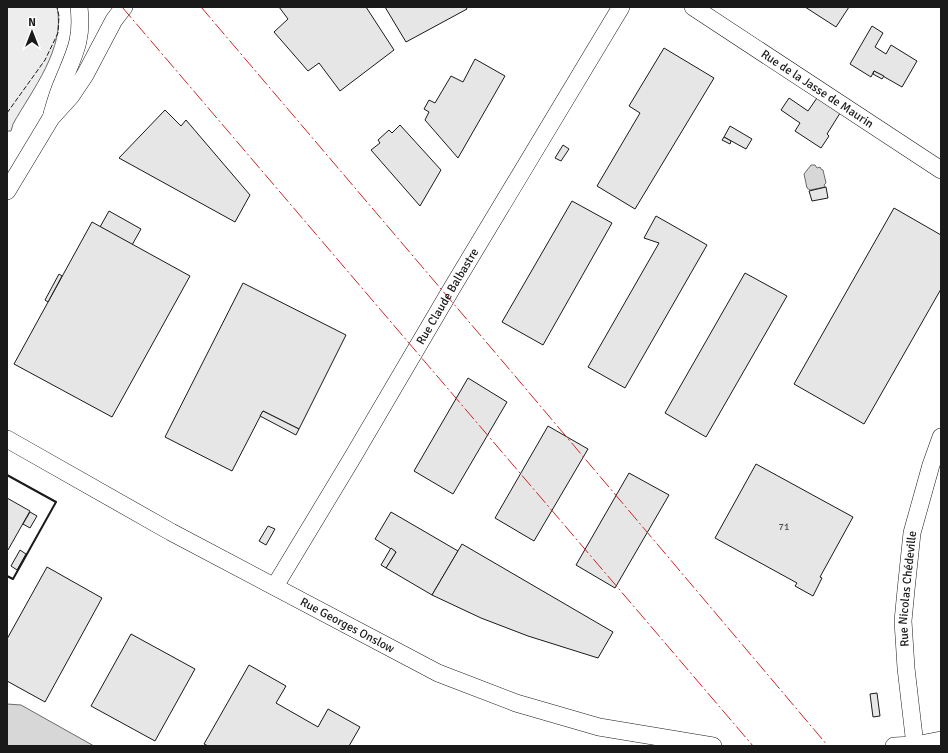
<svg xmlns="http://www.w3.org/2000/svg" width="948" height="753" viewBox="0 0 948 753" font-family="Signika,sans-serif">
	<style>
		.green { fill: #ededed; stroke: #6a6a6a }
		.water { fill: #d7d7d7; stroke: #6a6a6a }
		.building { fill: #e6e6e6; stroke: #1a1a1a }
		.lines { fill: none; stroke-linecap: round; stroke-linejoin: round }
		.minor-casing { stroke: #1a1a1a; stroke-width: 18 }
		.minor { stroke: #fff; stroke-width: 17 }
		.fence { stroke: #1a1a1a; stroke-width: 1; stroke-dasharray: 5 2; stroke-linecap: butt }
		.wall { stroke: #1a1a1a; stroke-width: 2 }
		.power { stroke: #c62828; stroke-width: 1; stroke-dasharray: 14 3 2 3; stroke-linecap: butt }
		.labels { text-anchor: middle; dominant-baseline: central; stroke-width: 3; stroke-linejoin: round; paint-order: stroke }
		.number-label { font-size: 10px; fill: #4d4d4d }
		.street-label { font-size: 12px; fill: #1a1a1a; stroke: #fff }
	</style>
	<rect width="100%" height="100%" fill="#fff"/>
	<!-- green -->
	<path class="green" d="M7,7H57C66,48 32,90 13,124L11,131H7Z"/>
	<!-- water -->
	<g class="water">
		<path d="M811,165H815L817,168L820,167L821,169L823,170L826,183L824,185L825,187L810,190L807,188L804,174Z"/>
		<path d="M7,704L21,705L94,746H7Z"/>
	</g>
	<!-- building -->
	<g class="building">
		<path d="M279,7H366L394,50L340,91L319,63L308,71L274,32L288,19Z"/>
		<path d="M385,7H466L467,9L406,42Z"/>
		<path d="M805,7H849L836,27Z"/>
		<path d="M872,26L883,33L875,47L886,54L891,45L917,61L902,87L874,71L871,77L850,64Z"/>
		<path d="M664,48L714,78L635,209L597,186L640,113L629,106Z"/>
		<path d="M475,59L505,76L458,158L425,120L429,112L424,109L429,100L435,103L451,76L463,82Z"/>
		<path d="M874,71L884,76L882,79L873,74Z"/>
		<path d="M819,95L842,110L827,134L829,136L821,148L795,131L800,123L781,110L789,98L808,111Z"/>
		<path d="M165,110L181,126L186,120L250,195L235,222L119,158Z"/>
		<path d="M400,125L441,170L420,206L371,150L380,143L378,140L389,130L392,133Z"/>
		<path d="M730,126L752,139L746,149L724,137Z"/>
		<path d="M724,137L731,141L730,144L722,140Z"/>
		<path d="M563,145L569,149L561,161L555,158Z"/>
		<path d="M826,187L828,198L812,201L809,191Z"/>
		<path d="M572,201L612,223L543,345L502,322Z"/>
		<path d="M894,208L941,235V289L864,424L794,384Z"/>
		<path d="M109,211L141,229L132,245L100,227Z"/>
		<path d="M656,216L707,245L625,388L588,367L659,243L644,238Z"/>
		<path d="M92,222L190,276L112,417L14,364Z"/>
		<path d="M745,273L787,296L706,437L665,413Z"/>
		<path d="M59,274L62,276L48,302L45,300Z"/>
		<path d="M243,283L346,335L299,429L263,411L232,471L165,437Z"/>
		<path d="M468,378L507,402L453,494L414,471Z"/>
		<path d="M263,411L299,429L296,435L260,416Z"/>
		<path d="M548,426L588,449L534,541L495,518Z"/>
		<path d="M756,464L853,517L820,577L822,578L813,596L795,586L797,583L715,538Z"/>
		<path d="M629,473L669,495L615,588L576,565Z"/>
		<path d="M7,498L30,511L8,550L7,549Z"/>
		<path d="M30,512L37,516L30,528L23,524Z"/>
		<path d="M391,512L458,551L432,595L386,568L396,552L375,539Z"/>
		<path d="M268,526L275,529L266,545L259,541Z"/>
		<path d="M462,544L613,632L598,658L528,636L481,618L432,595Z"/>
		<path d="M391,548L396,552L386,568L381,565Z"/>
		<path d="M20,550L26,554L17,570L11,566Z"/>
		<path d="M47,567L102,598L45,702L7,681V639Z"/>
		<path d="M131,634L195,669L155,741L91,706Z"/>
		<path d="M249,665L286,686L276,703L318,727L328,709L360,727L349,746H208L204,744Z"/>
		<path d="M877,693L880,716L873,717L870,694Z"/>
	</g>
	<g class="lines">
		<defs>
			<g id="minor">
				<path id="s1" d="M693,7L941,170"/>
				<path d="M52,114C55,104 58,93 62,84C74,54 83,41 79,7"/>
				<path d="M7,191L51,118L71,96L85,75L114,20L124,7"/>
				<path id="s2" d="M7,439L171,532L438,673L516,703L599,727L713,746"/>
				<path id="s3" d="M275,586L351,460L452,288L621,7"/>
				<path id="s4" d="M915,745L906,668L903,621L906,590L912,533L931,465L941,437"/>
				<path d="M894,746L915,745L941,740"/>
			</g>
		</defs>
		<!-- minor casing -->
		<use href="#minor" class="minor-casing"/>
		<!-- minor -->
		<use href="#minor" class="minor"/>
		<!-- fence -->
		<path class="fence" d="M7,113L45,60L58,33L59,16L57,7"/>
		<!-- wall -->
		<path class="wall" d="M7,475L56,502L13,579L7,576"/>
		<!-- power -->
		<g class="power">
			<path d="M122,7L753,746"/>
			<path d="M201,7L504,363L828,746"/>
		</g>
	</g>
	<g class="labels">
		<!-- number labels -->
		<g class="number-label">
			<text x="784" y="527">71</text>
		</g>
		<!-- street labels -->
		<g class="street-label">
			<text stroke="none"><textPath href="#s1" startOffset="149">Rue de la Jasse de Maurin</textPath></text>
			<text stroke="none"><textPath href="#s3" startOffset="337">Rue Claude Balbastre</textPath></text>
			<text stroke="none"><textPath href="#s4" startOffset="157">Rue Nicolas Chédeville</textPath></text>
			<text stroke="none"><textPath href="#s2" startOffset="388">Rue Georges Onslow</textPath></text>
		</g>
	</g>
	<!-- border -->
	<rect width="948" height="753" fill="none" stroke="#1a1a1a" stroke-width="16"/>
	<!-- north arrow -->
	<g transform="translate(32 32)" stroke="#ffffff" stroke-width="3" paint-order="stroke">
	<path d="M0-3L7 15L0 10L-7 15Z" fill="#1a1a1a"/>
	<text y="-6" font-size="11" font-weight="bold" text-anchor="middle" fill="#1a1a1a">N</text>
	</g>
</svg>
